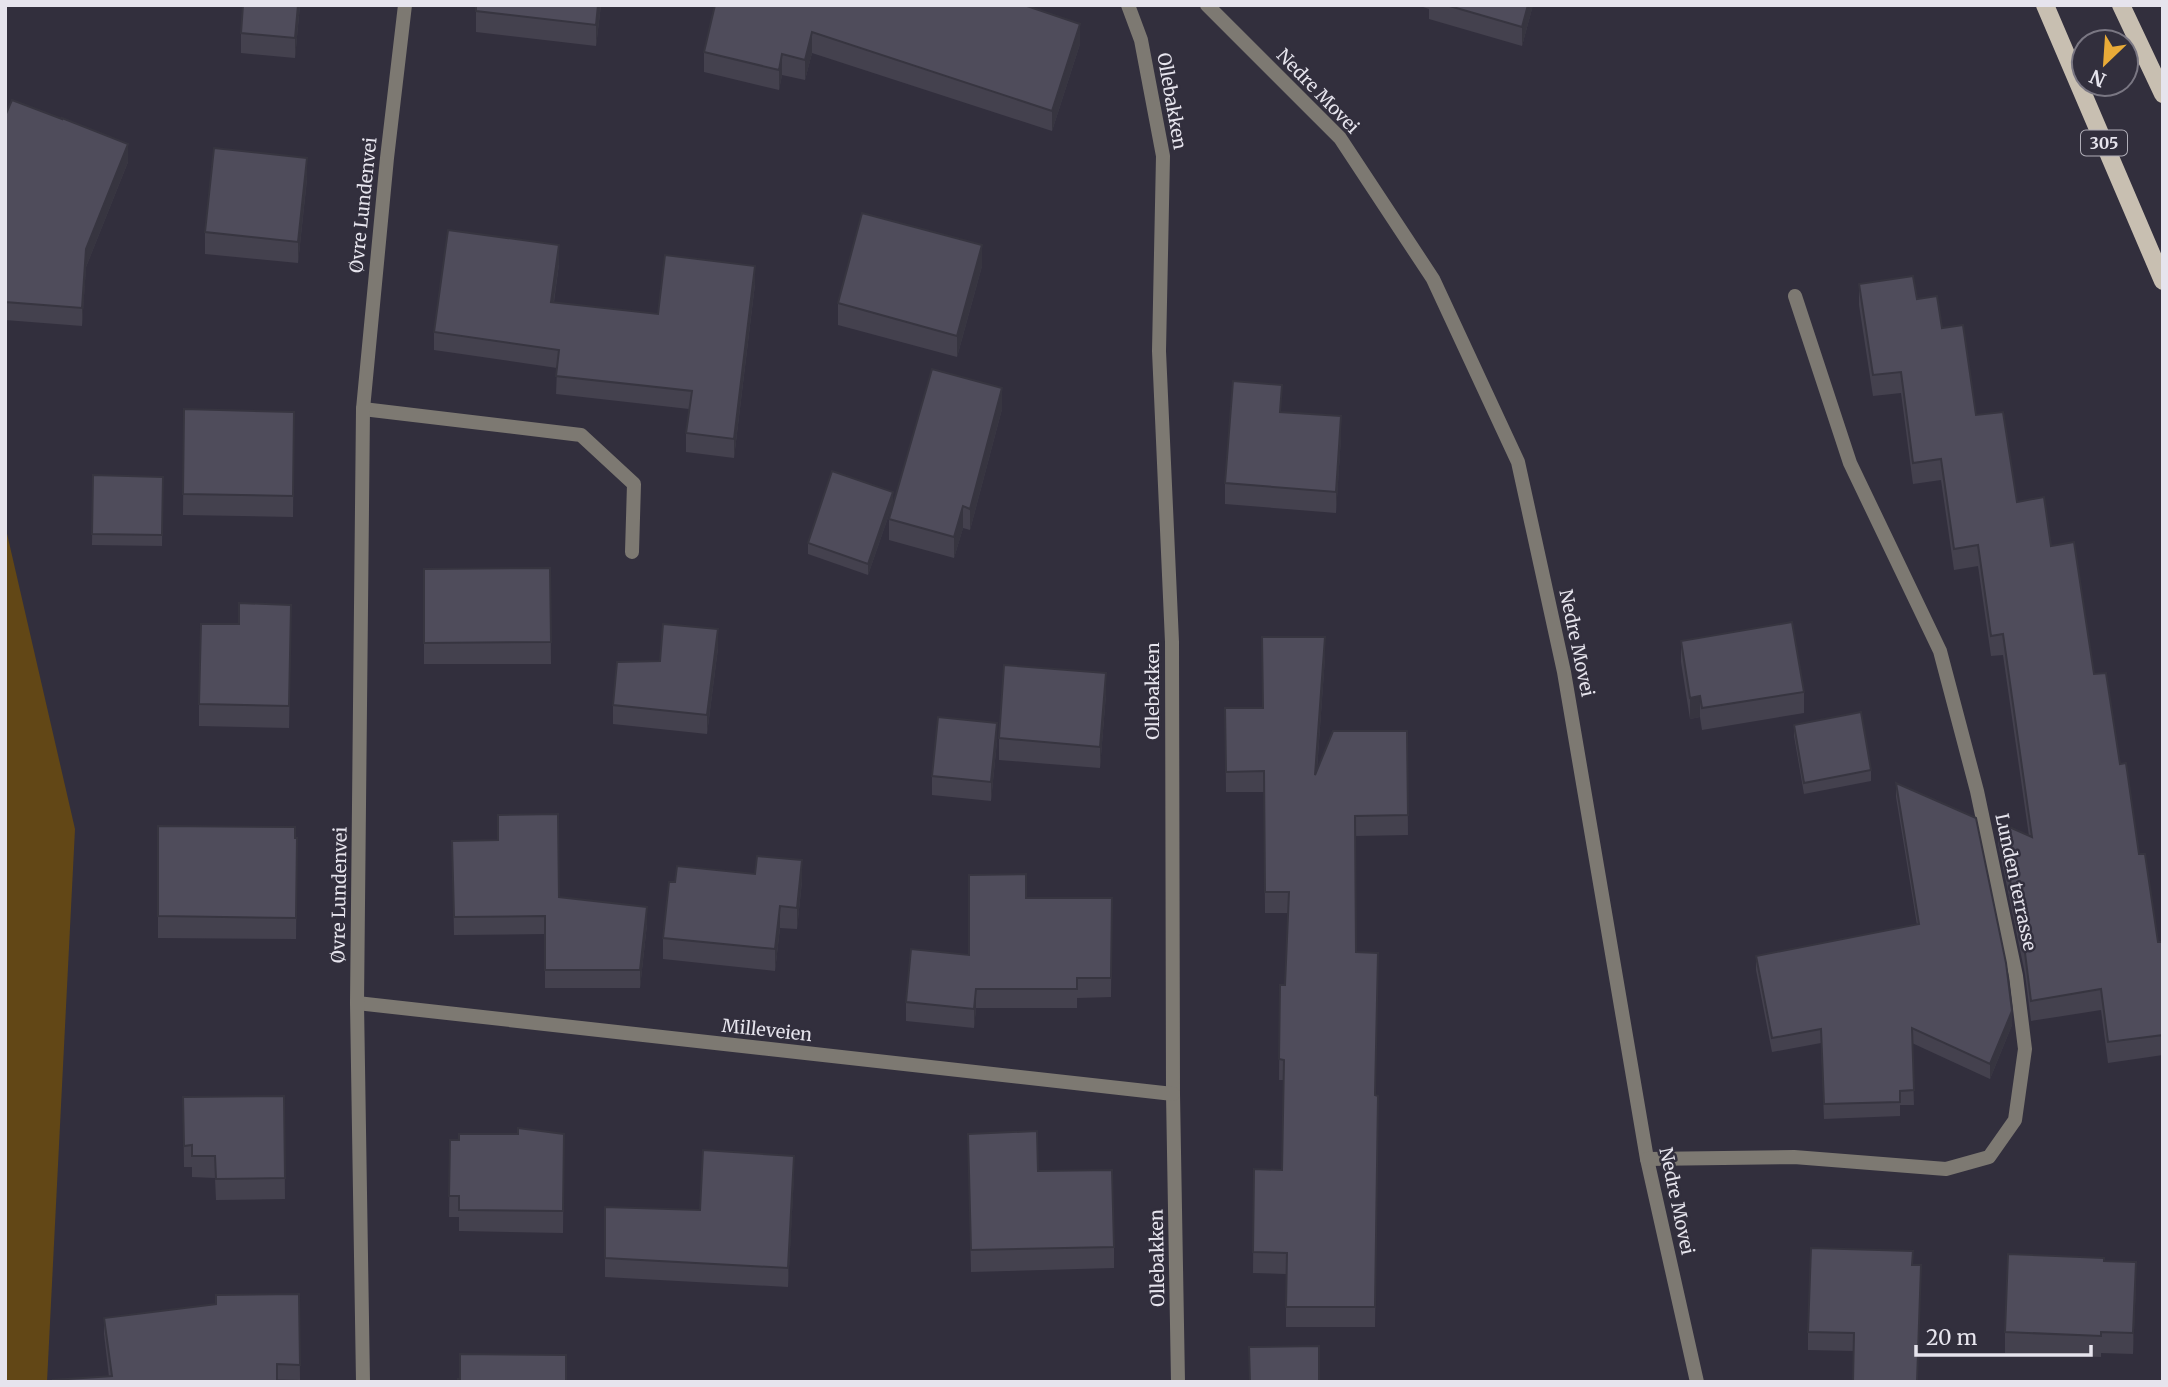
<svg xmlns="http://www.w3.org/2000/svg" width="2168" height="1387" viewBox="0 0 2168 1387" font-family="Merriweather,serif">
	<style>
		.green { fill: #624716 }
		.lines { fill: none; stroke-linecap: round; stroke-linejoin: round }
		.street { stroke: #7d7972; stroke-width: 14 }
		.primary { stroke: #c8bfb1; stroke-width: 18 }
		.wall { fill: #44414e }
		.shaded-wall { fill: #373540 }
		.building { fill: #4f4c5b; stroke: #373540; stroke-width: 2 }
		.labels { text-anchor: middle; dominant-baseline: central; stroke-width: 5; stroke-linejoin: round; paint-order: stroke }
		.shield { fill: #322f3d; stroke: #b0aeb8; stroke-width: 2 }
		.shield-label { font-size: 16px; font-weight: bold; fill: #e6e4ed }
		.street-label { font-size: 18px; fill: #e6e4ed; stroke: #322f3d }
	</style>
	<rect width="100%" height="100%" fill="#322f3d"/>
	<!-- green -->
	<path class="green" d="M5,525L75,829L47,1382H5Z"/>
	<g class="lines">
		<!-- street -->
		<g class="street">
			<path d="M1128,5L1141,40L1163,156L1159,351L1172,642L1173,1094L1178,1382"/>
			<path d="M1207,5L1340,138L1433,279L1518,462L1564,672L1647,1159L1697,1382"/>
			<path d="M363,409L581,435L634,484L632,552"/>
			<path d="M357,1003L1173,1094"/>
			<path d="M1647,1159L1794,1157L1946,1169L1989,1157L2015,1120L2025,1049L2016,976L1977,791L1940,651L1850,463L1795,296"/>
			<path d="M363,1382L357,1003L363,409L387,158L405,5"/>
		</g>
		<!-- primary -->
		<g class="primary">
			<path d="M2045,5L2163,281"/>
			<path d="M2121,5L2163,94"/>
		</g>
	</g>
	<!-- wall -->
	<g class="wall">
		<path d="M243,5H300L295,58L241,53V33Z"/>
		<path d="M601,5L596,46L476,32V11Z"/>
		<path d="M715,5L1080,44L1052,131L812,53L805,80L782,75L779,90L704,72V52Z"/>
		<path d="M1417,5H1533L1522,46L1429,19V9Z"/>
		<path d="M5,116L62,119L128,162L86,267L82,326L5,320Z"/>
		<path d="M307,179L298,263L205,254V232Z"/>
		<path d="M559,264L554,302L658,314L755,284L734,458L686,452V433L689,409L556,394L557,368L434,350V332Z"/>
		<path d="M982,266L957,357L838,325V303Z"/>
		<path d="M1859,284L1917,299L1942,328L1976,415L2017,502L2051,546L2094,674L2120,764L2158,942H2162L2163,1055L2108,1063L2101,1010L2031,1021L2025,974L1998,843V822L2029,836L2003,655L1991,656L1978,566L1954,570L1941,480L1913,484L1901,393L1873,396L1859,305Z"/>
		<path d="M184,409L294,412L293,517L183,515Z"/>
		<path d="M1002,409L970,530L963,528L954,558L889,540V519Z"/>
		<path d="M1281,412L1341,437L1336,513L1225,504V483Z"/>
		<path d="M93,475L163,477L162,546L92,545Z"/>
		<path d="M893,503L868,575L808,554V543Z"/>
		<path d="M550,568L551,664H424V569Z"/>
		<path d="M291,626L289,728L199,726V704Z"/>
		<path d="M1681,641L1804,692V713L1702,730L1700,717L1690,719L1681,662Z"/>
		<path d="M718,648L707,734L613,724V705L660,661Z"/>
		<path d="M1325,657L1317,770L1407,731L1408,835L1355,836L1356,952L1378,1116L1375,1327H1286V1274L1253,1273L1254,1169L1282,1170L1284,1080H1279L1280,985H1285L1288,913H1265L1264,792H1226L1225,708H1263Z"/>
		<path d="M1106,694L1100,768L999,760V738Z"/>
		<path d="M1794,725L1871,770V781L1804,794L1794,736Z"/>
		<path d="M997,741L991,801L932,795V776Z"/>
		<path d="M1896,783L2012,1025L1990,1079L1912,1043L1914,1105H1900V1116L1824,1119L1821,1043L1772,1052L1756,970V956L1917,925L1896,797Z"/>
		<path d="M158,826L297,838L296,939L158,938Z"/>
		<path d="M498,840L559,897L647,924L640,988H545V934L454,935L452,841Z"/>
		<path d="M802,881L797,929L780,928L775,971L663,959V938L675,882Z"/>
		<path d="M1026,898H1112L1111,997L1077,998V1008H976L974,1028L906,1021V1002L969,955Z"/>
		<path d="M284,1096L285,1199L216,1200L215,1178L192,1177V1167H184L183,1097Z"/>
		<path d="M564,1134L563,1233L459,1231V1217H449L450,1140Z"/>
		<path d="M968,1134L1038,1171L1114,1247V1268L971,1272Z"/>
		<path d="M794,1175L788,1287L605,1277V1258L700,1210Z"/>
		<path d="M2104,1261L2136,1283L2133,1354L2101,1353V1357L2005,1353V1332Z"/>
		<path d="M1913,1265L1921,1283L1854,1351L1808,1350V1332Z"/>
		<path d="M299,1294L300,1380L109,1377L104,1334V1318Z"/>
	</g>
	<!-- shaded-wall -->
	<g class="shaded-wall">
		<path d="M298,5H300L295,58V38Z"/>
		<path d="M598,5H601L596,46V25Z"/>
		<path d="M1528,5H1533L1522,46V27Z"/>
		<path d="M1080,24V44L1052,131V111Z"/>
		<path d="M812,32V53L805,80V60Z"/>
		<path d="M782,54V75L779,90V70Z"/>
		<path d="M128,144V162L86,267L82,326V308L86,249Z"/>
		<path d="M307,158V179L298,263V242Z"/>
		<path d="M559,245V264L551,320V302Z"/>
		<path d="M982,245V266L957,357V336Z"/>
		<path d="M755,266V284L734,458V439Z"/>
		<path d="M1002,388V409L970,530V509Z"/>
		<path d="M1341,416V437L1336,513V492Z"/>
		<path d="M893,492V503L868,575V564Z"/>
		<path d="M963,506V528L954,558V537Z"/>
		<path d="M718,629V648L707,734V715Z"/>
		<path d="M1325,637V657L1315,795V775Z"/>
		<path d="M1106,673V694L1100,768V747Z"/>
		<path d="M1700,696V717L1690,719V698Z"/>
		<path d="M997,723V741L991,801V782Z"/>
		<path d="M802,860V881L797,929V908Z"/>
		<path d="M780,906V928L775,971V949Z"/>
		<path d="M647,907V924L640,988V970Z"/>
		<path d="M976,989V1008L974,1028V1009Z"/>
		<path d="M2012,1011V1025L1990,1079V1064Z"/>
		<path d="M794,1156V1175L788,1287V1268Z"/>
		<path d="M2136,1262V1283L2133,1354V1333Z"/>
	</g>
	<!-- building -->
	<g class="building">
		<path d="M243,5H298L295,38L241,33Z"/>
		<path d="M476,5H598L596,25L476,11Z"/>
		<path d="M715,5H1024L1080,24L1052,111L812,32L805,60L782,54L779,70L704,52Z"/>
		<path d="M1446,5H1528L1522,27Z"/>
		<path d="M12,100L62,119V118L128,144L86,249L82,308L5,302V116Z"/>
		<path d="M214,148L307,158L298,242L205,232Z"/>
		<path d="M862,213L982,245L957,336L838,303Z"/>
		<path d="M448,230L559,245L551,302L658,314L665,255L755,266L734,439L686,433L692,391L556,376L559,350L434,332Z"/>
		<path d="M1913,276L1917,299L1937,296L1942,328L1963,325L1976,415L2003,412L2017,502L2044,497L2051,546L2074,542L2094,674L2106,673L2120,764L2126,763L2139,854H2145L2158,942H2162L2163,1035L2108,1042L2101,989L2031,1001L2025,953L1998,822L2032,837L2003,634L1991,636L1978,545L1954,549L1941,459L1913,463L1901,372L1873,375L1859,284Z"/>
		<path d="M932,369L1002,388L970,509L963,506L954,537L889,519Z"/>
		<path d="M1233,381L1282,385L1280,412L1341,416L1336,492L1225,483Z"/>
		<path d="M184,409L294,412L293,496L183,494Z"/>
		<path d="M832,471L893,492L868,564L808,543Z"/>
		<path d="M93,475L163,477L162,535L92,534Z"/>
		<path d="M550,568L551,642L424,643V569Z"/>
		<path d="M239,603L291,605L289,706L199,704L201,624H239Z"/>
		<path d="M1792,622L1804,692L1702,708L1700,696L1690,698L1681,641Z"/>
		<path d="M663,624L718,629L707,715L613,705L617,662L660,661Z"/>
		<path d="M1262,637H1325L1315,775L1333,731H1407L1408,815L1355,816L1356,952L1378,953L1375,1095L1378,1096L1375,1307H1286L1287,1253L1253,1252L1254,1169L1282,1170L1284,1060L1279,1059L1280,985H1285L1289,892H1265L1264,771L1226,772L1225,708H1263Z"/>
		<path d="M1004,665L1106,673L1100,747L999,738Z"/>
		<path d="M1861,712L1871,770L1804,783L1794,725Z"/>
		<path d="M938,717L997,723L991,782L932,776Z"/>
		<path d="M1896,783L1976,818L2006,963L2012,1011L1990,1064L1912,1028L1914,1090L1900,1091V1102L1824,1104L1821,1029L1772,1038L1756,956L1919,924Z"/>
		<path d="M558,814L559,897L647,907L640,970H545V916L454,917L452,841L498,840V815Z"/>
		<path d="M158,826L295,827V838H297L296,918L158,916Z"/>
		<path d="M757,856L802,860L797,908L780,906L775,949L663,938L669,882H675L677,866L755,874Z"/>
		<path d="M1026,874V898H1112L1111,978H1077V989H976L974,1009L906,1002L911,949L969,955V875Z"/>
		<path d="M284,1096L285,1178L216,1179L215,1156H192V1145L184,1146L183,1097Z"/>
		<path d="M518,1128L564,1134L563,1211L459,1210V1196H449L450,1140H459V1134H518Z"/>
		<path d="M1037,1131L1038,1171L1112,1170L1114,1247L971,1250L968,1134Z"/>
		<path d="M703,1150L794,1156L788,1268L605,1258V1207L700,1210Z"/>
		<path d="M1811,1248L1913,1251L1912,1265H1921L1917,1382H1853L1854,1333L1808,1332Z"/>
		<path d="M2008,1254L2104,1258V1261L2136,1262L2133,1333L2101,1332V1336L2005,1332Z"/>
		<path d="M299,1294L300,1365L277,1364V1382H53V1380L112,1376L104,1318L216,1304V1295Z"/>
		<path d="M1319,1346V1382H1250L1249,1347Z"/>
		<path d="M460,1354L566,1355V1382H458V1379H460Z"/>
	</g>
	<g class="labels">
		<!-- shield labels -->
		<rect class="shield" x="2081" y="130.5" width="46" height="25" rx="5"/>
		<g class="shield-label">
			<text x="2104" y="143">305</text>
		</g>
		<!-- street labels -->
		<g class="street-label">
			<text transform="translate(1318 91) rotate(46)">Nedre Movei</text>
			<text transform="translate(1172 101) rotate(80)">Ollebakken</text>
			<text transform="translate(363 205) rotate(-84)">Øvre Lundenvei</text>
			<text transform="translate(1577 643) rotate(78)">Nedre Movei</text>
			<text transform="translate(1152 691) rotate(-90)">Ollebakken</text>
			<text transform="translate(2016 882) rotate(78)">Lunden terrasse</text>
			<text transform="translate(339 895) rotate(-89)">Øvre Lundenvei</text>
			<text transform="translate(767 1030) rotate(6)">Milleveien</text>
			<text transform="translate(1677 1201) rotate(78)">Nedre Movei</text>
			<text transform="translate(1157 1258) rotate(-91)">Ollebakken</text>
		</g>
	</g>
	<!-- border -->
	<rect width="2168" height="1387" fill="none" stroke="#e6e4ed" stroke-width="14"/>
	<!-- north arrow -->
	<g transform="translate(2105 63) rotate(205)"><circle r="33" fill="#322f3d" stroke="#7a7783" stroke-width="2"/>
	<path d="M0-5L12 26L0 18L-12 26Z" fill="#e9ab38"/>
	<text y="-10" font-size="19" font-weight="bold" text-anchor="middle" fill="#e6e4ed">N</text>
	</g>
	<!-- scale -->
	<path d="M1916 1345v10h175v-10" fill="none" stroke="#e6e4ed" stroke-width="3.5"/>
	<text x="1926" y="1345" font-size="21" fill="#e6e4ed" stroke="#322f3d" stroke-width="5" paint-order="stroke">20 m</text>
</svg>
